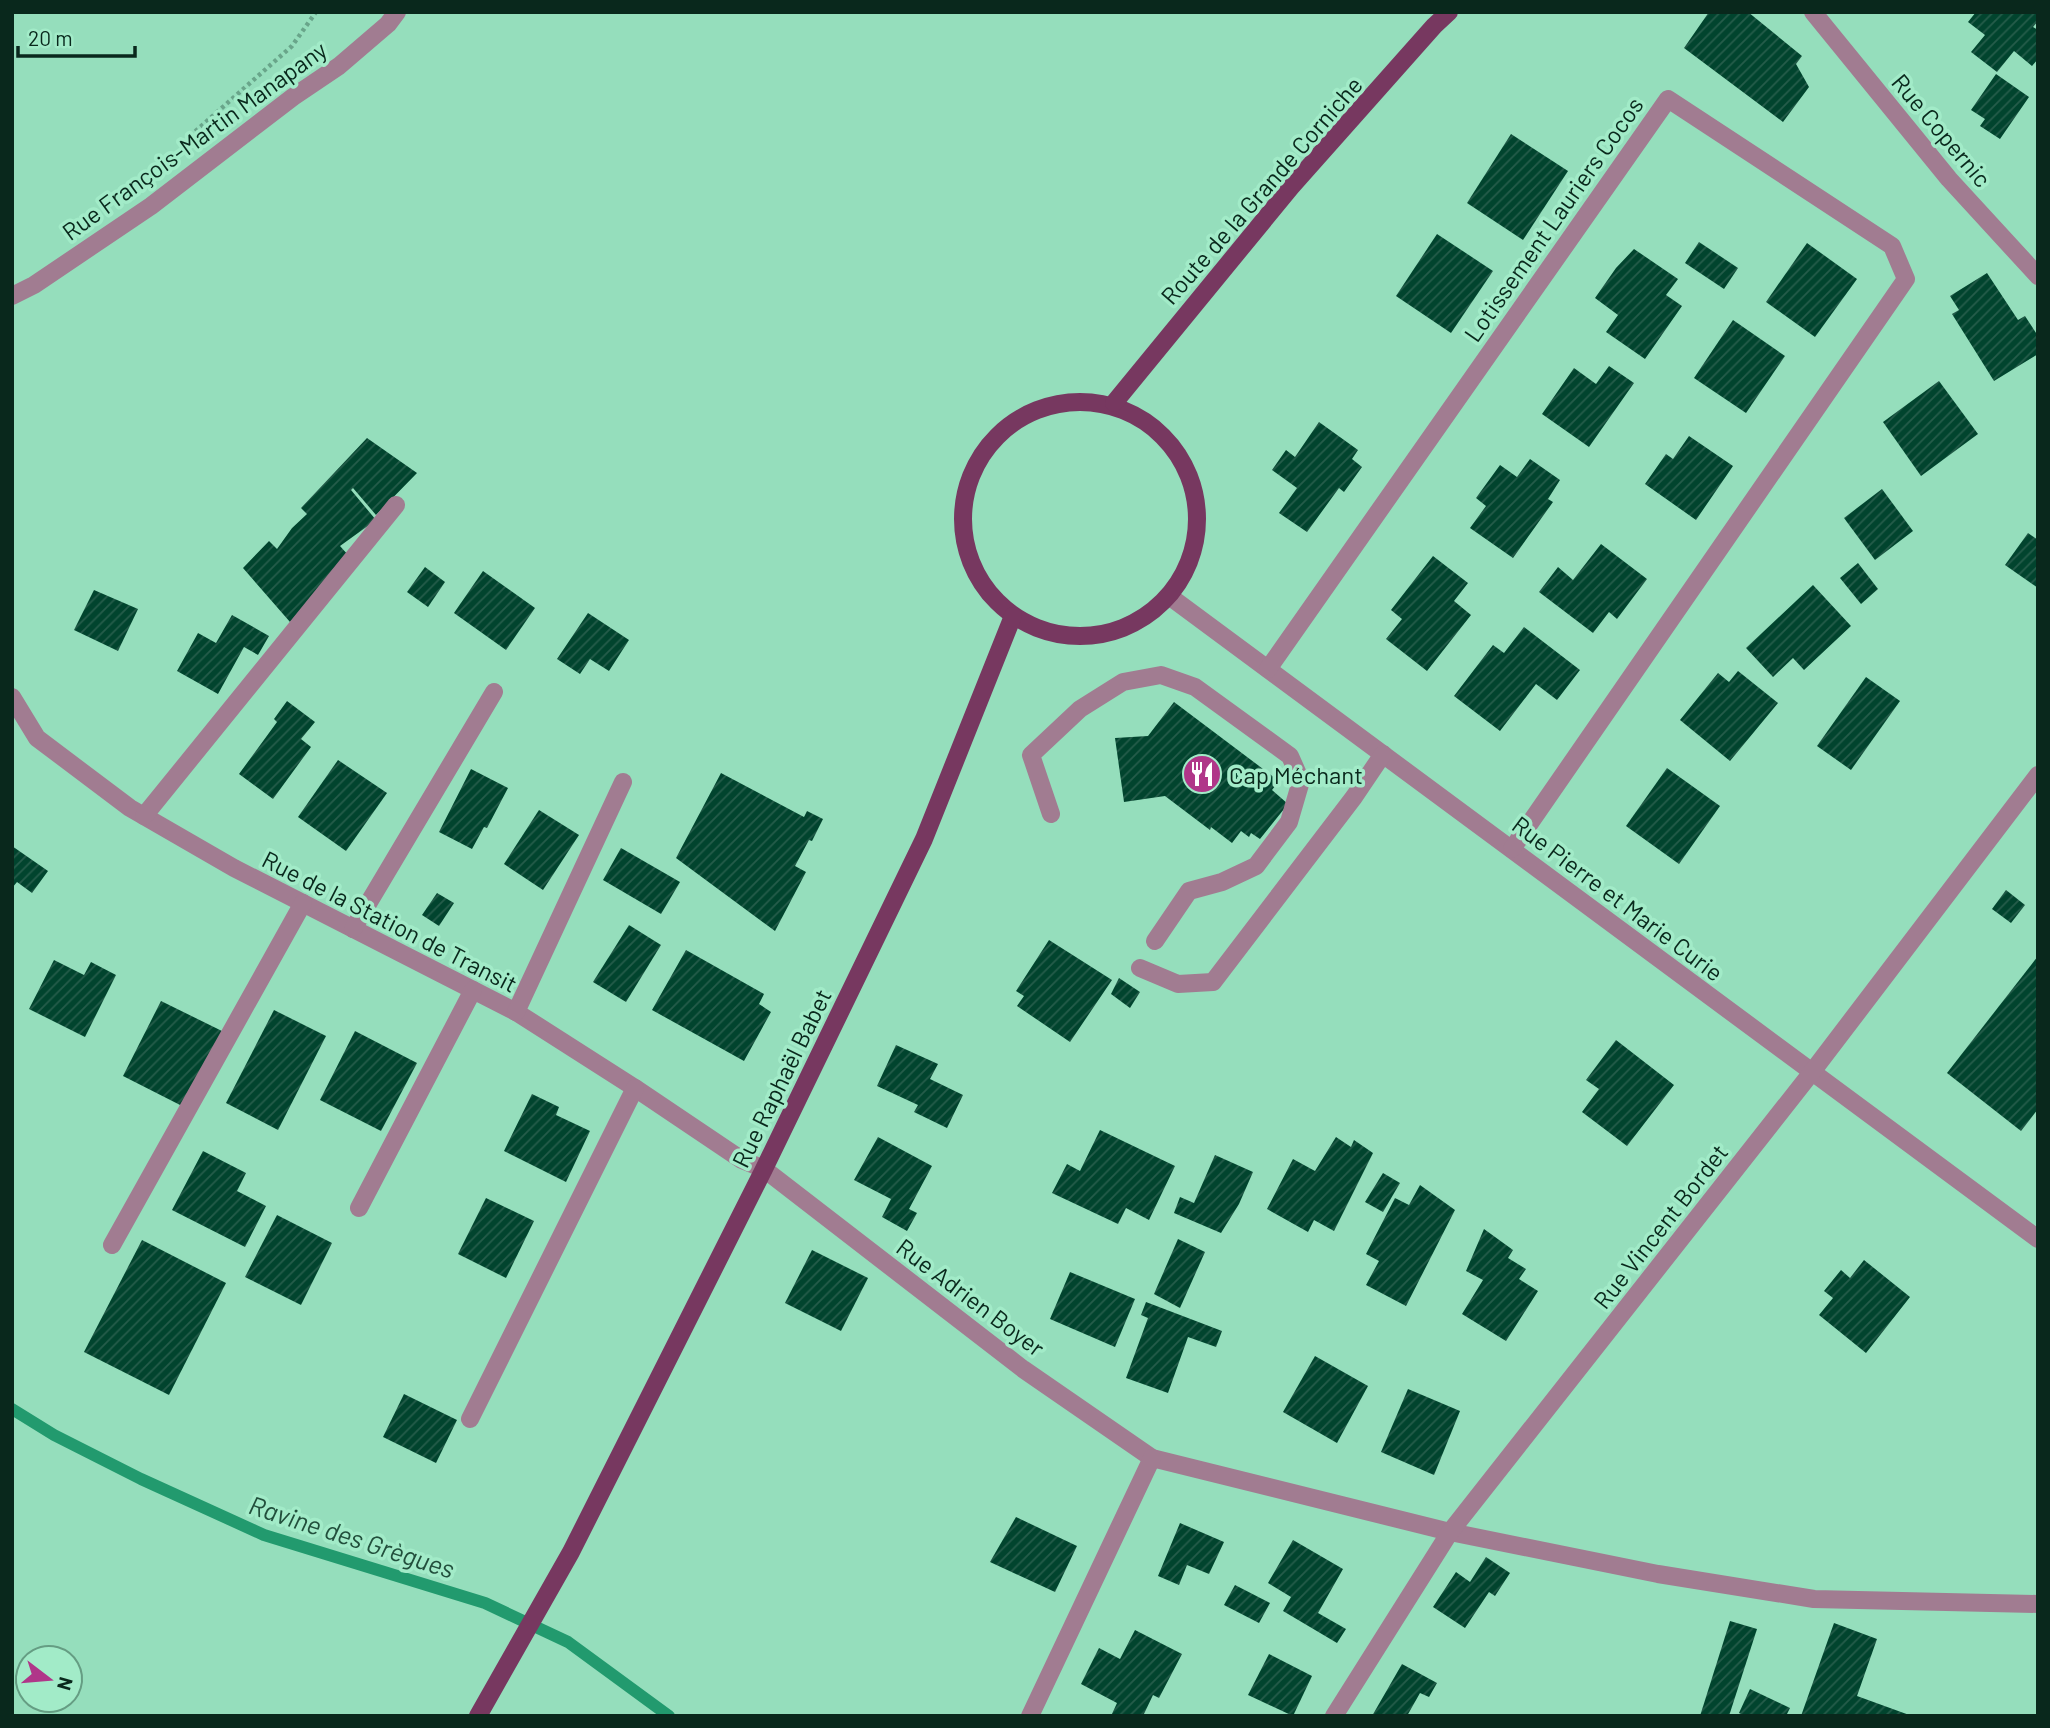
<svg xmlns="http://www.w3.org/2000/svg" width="2050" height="1728" viewBox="0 0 2050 1728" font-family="Barlow,sans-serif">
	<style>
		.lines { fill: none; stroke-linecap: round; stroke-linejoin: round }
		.stream { stroke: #229a6e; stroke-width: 12 }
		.building { fill: url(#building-hatch) }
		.path { stroke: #69a58a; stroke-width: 4.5; stroke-dasharray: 3.5 3.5; stroke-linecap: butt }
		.minor { stroke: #a17c91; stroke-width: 18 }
		.major { stroke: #773860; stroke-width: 18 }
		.labels { text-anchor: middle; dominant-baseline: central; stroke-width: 7; stroke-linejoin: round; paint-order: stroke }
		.street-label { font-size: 24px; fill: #09281c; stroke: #a2ebc8 }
		.poi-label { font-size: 24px; fill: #09281c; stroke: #a2ebc8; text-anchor: start }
		.water-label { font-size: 26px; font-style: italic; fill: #224f3c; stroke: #a2ebc8 }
	</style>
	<defs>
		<pattern id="building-hatch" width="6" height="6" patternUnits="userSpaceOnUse" patternTransform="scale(1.75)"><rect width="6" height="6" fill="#01442e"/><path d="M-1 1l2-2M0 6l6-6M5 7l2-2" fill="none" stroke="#255c4a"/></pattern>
	</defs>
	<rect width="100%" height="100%" fill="#95debc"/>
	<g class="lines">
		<!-- stream -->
		<path class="stream" d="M12,1409L54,1435L141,1479L264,1535L485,1603L568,1642L669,1716"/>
	</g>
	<!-- building -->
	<g class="building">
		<path d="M1709,12H1748L1802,56L1796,64L1809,87L1783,122L1684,48Z"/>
		<path d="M1976,12H2038V21L2033,27L2038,30V59L2032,66L2014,51L1997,72L1971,52L1985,35L1968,22Z"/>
		<path d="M1996,74L2029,97L2000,139L1980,126L1985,119L1971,110Z"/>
		<path d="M1511,134L1568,171L1523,240L1467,203Z"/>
		<path d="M1437,234L1493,271L1451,333L1396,296Z"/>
		<path d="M1699,242L1738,268L1724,289L1685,263Z"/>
		<path d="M1807,243L1857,279L1815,337L1766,302Z"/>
		<path d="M1634,249L1678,279L1666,295L1682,306L1645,359L1606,332L1618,315L1595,298L1616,268Z"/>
		<path d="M1987,273L2018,320L2025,316L2038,336V354L1994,381L1952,314L1959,310L1950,296Z"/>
		<path d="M1733,320L1785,356L1746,413L1694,378Z"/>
		<path d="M1609,366L1634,383L1589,447L1542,414L1574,368L1596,384Z"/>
		<path d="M1939,381L1978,434L1921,476L1883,422Z"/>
		<path d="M1319,422L1358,450L1352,459L1362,467L1344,492L1339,488L1307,532L1279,513L1297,488L1272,470L1286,450L1295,457Z"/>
		<path d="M1689,436L1733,466L1696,520L1645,484L1666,454L1673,459Z"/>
		<path d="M367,438L417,473L376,515L353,488L351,490L376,520L340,546L349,556L290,622L243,568L269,541L277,549L292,528L307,514L301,508Z"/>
		<path d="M1530,459L1560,480L1548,499L1553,502L1513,558L1470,528L1486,506L1476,498L1500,465L1517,477Z"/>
		<path d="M1882,489L1913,531L1875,560L1844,518Z"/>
		<path d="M2028,533L2038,540V588L2005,565Z"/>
		<path d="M1601,544L1647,579L1617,619L1609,612L1593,633L1539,592L1558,567L1573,580Z"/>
		<path d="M1433,556L1468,583L1454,601L1471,615L1427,671L1386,639L1402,619L1391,610Z"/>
		<path d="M1858,563L1878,589L1861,604L1840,578Z"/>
		<path d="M425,567L445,582L428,607L407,592Z"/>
		<path d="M483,571L535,608L506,650L454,613Z"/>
		<path d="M1813,585L1851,626L1804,670L1793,658L1773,677L1746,648Z"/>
		<path d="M94,590L138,609L118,651L74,630Z"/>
		<path d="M588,613L629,640L609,671L590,659L580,674L557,659Z"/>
		<path d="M232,615L269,636L258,655L244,647L218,694L177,671L198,633L216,643Z"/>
		<path d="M1524,627L1580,670L1557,700L1536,684L1500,731L1454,696L1493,645L1504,653Z"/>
		<path d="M1738,671L1778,703L1730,761L1680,720L1718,673L1729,682Z"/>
		<path d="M1866,677L1900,701L1851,770L1817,746Z"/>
		<path d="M287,701L315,722L301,739L311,747L273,799L239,774L277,722L274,719Z"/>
		<path d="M1174,702L1279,781L1272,790L1288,804L1260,839L1251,833L1249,837L1241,831L1232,843L1211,827L1210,830L1165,796L1124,802L1115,738L1148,736Z"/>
		<path d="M338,760L387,793L346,851L298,817Z"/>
		<path d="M1667,768L1720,806L1679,864L1626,826Z"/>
		<path d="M471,769L508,788L487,828L484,827L472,849L439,832Z"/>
		<path d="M721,773L804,817L807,811L823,819L812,841L809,840L795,866L806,872L775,931L676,858Z"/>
		<path d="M539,810L579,835L543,890L504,864Z"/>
		<path d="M12,846L48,871L32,893L17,882L12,888Z"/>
		<path d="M621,848L680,882L661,914L603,880Z"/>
		<path d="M2006,890L2025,905L2011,923L1992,909Z"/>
		<path d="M437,893L454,903L439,926L422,915Z"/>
		<path d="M629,925L661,945L626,1002L593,982Z"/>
		<path d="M1049,940L1112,980L1070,1042L1017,1006L1024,996L1016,991Z"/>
		<path d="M686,950L764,994L759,1004L771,1012L744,1061L652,1010Z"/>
		<path d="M2038,956V1109L2021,1131L1947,1073Z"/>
		<path d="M54,960L84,975L91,962L116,975L85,1037L29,1009Z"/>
		<path d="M1119,978L1140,992L1130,1008L1111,994Z"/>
		<path d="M161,1001L224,1032L186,1108L123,1076Z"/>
		<path d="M274,1010L326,1036L278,1130L226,1103Z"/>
		<path d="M355,1031L417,1063L381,1131L320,1100Z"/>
		<path d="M1616,1040L1674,1085L1627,1146L1582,1112L1599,1089L1586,1080Z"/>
		<path d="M896,1045L938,1064L930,1079L963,1095L947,1128L914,1112L918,1105L877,1086Z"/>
		<path d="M532,1094L559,1107L556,1115L590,1131L566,1182L504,1151Z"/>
		<path d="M1100,1130L1175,1166L1149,1220L1126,1208L1118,1224L1052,1193L1067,1164L1080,1171Z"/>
		<path d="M878,1137L932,1166L909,1209L917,1213L907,1231L882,1217L891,1199L854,1180Z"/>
		<path d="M1336,1137L1351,1147L1354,1140L1373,1153L1334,1231L1314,1220L1308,1232L1267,1209L1293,1159L1315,1171Z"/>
		<path d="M203,1151L246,1173L237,1191L266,1206L245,1247L172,1210Z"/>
		<path d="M1215,1155L1253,1172L1239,1204L1221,1233L1174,1213L1180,1197L1194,1203Z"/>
		<path d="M1383,1173L1400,1183L1383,1212L1365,1202Z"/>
		<path d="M1420,1185L1455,1210L1406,1306L1366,1285L1379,1261L1366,1254L1395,1198L1409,1205Z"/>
		<path d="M486,1198L534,1221L506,1278L458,1254Z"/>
		<path d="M277,1215L332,1243L301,1305L245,1277Z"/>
		<path d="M1484,1229L1513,1250L1508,1258L1526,1269L1519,1279L1538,1291L1506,1341L1462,1314L1483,1280L1466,1271Z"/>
		<path d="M1178,1239L1205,1252L1180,1308L1154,1294Z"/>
		<path d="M142,1240L226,1283L169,1395L84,1352Z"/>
		<path d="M812,1250L868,1278L841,1331L785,1303Z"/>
		<path d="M1864,1260L1910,1297L1866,1353L1819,1315L1833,1298L1824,1291L1841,1270L1850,1278Z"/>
		<path d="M1070,1272L1135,1299L1115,1347L1050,1319Z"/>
		<path d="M1146,1302L1222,1331L1216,1347L1188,1337L1168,1393L1126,1378L1148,1318L1141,1315Z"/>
		<path d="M1315,1356L1368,1386L1337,1443L1283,1412Z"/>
		<path d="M1408,1389L1460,1411L1434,1475L1381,1452Z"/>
		<path d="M404,1394L457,1420L436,1463L383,1437Z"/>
		<path d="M1016,1517L1077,1546L1055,1592L990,1562Z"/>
		<path d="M1180,1523L1224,1542L1209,1574L1187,1565L1179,1585L1158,1576Z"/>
		<path d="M1293,1540L1343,1569L1318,1613L1346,1629L1337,1643L1283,1611L1291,1597L1268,1583Z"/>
		<path d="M1486,1557L1510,1573L1495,1596L1489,1592L1465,1628L1433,1607L1456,1572L1470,1582Z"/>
		<path d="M1235,1585L1270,1603L1259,1623L1224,1605Z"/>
		<path d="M1730,1621L1757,1629L1729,1716H1700Z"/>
		<path d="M1834,1623L1877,1639L1857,1696L1912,1716H1801Z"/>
		<path d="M1135,1630L1182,1654L1159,1698L1153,1695L1143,1716H1111L1117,1703L1081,1684L1099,1648L1120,1659Z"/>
		<path d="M1269,1654L1312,1676L1293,1716L1248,1695Z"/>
		<path d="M1402,1664L1437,1683L1429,1697L1420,1693L1407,1716H1372Z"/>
		<path d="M1750,1689L1790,1708L1786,1716H1745L1739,1713Z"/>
	</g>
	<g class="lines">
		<!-- path -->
		<path class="path" d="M190,136L292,46L316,12"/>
		<!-- minor -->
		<g class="minor">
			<path d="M1813,12L1949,179L2038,276"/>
			<path d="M12,296L34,285L151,206L293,97L339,66L388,24L397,12"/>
			<path d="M1169,596L2038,1239"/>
			<path d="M1268,669L1668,99L1892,246L1906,279L1512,849"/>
			<path d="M12,697L37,738L130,808L234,868L516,1012L635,1088L742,1160L764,1169L1023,1369L1152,1458L1450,1532L1658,1574L1814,1599L2038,1604"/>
			<path d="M1051,814L1031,755L1080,709L1123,682L1161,675L1195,687L1290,756L1301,781L1289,822L1256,866L1222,882L1189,891L1155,941"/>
			<path d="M144,816L396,505"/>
			<path d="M353,929L494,692"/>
			<path d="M1140,968L1178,984L1213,982L1354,797L1383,754"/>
			<path d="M516,1012L623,782"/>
			<path d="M359,1208L473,990"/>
			<path d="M112,1245L303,903"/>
			<path d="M470,1419L635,1088"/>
			<path d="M1030,1716L1152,1458"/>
			<path d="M1334,1716L1450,1532L1812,1072L2038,775"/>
		</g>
		<!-- major -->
		<g class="major">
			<circle cx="1080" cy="519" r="117"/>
			<path d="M1114,403L1291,187L1434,26L1449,12"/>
			<path d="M478,1716L571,1552L764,1169L924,839L1013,616"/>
		</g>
	</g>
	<!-- icons -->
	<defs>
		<symbol id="restaurant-disc" viewBox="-11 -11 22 22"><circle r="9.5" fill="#b03689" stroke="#a2ebc8"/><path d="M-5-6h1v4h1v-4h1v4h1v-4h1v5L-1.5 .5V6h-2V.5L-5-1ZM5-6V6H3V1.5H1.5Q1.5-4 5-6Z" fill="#fff"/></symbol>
	</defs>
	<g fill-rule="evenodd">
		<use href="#restaurant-disc" x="1180" y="752" width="44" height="44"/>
	</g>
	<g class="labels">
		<!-- street labels -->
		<g class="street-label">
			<text transform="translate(1942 130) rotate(50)">Rue Copernic</text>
			<text transform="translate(194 140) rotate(-36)">Rue François-Martin Manapany</text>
			<text transform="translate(1261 190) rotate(-49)">Route de la Grande Corniche</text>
			<text transform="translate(1553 219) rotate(-55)">Lotissement Lauriers Cocos</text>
			<text transform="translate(1618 898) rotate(37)">Rue Pierre et Marie Curie</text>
			<text transform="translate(390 921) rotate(27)">Rue de la Station de Transit</text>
			<text transform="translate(781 1078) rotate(-64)">Rue Raphaël Babet</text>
			<text transform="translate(1660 1226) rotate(-52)">Rue Vincent Bordet</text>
			<text transform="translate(971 1297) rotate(37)">Rue Adrien Boyer</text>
		</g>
		<!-- poi labels -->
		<g class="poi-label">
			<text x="1229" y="774">Cap Méchant</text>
		</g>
		<!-- water labels -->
		<g class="water-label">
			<text transform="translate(352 1536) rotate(18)">Ravine des Grègues</text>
		</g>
	</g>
	<!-- border -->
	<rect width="2050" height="1728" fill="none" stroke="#09281c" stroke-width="28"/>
	<!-- north arrow -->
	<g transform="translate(49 1679) rotate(106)"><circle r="33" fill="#a2ebc8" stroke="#659d83" stroke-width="2"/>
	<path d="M0-5L12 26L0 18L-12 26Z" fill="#b03689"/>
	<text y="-10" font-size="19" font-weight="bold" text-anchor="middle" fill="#09281c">N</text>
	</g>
	<!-- scale -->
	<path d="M18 46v10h117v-10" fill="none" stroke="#09281c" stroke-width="3.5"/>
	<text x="28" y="46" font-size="21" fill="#09281c" stroke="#a2ebc8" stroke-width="5" paint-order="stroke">20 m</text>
</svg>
